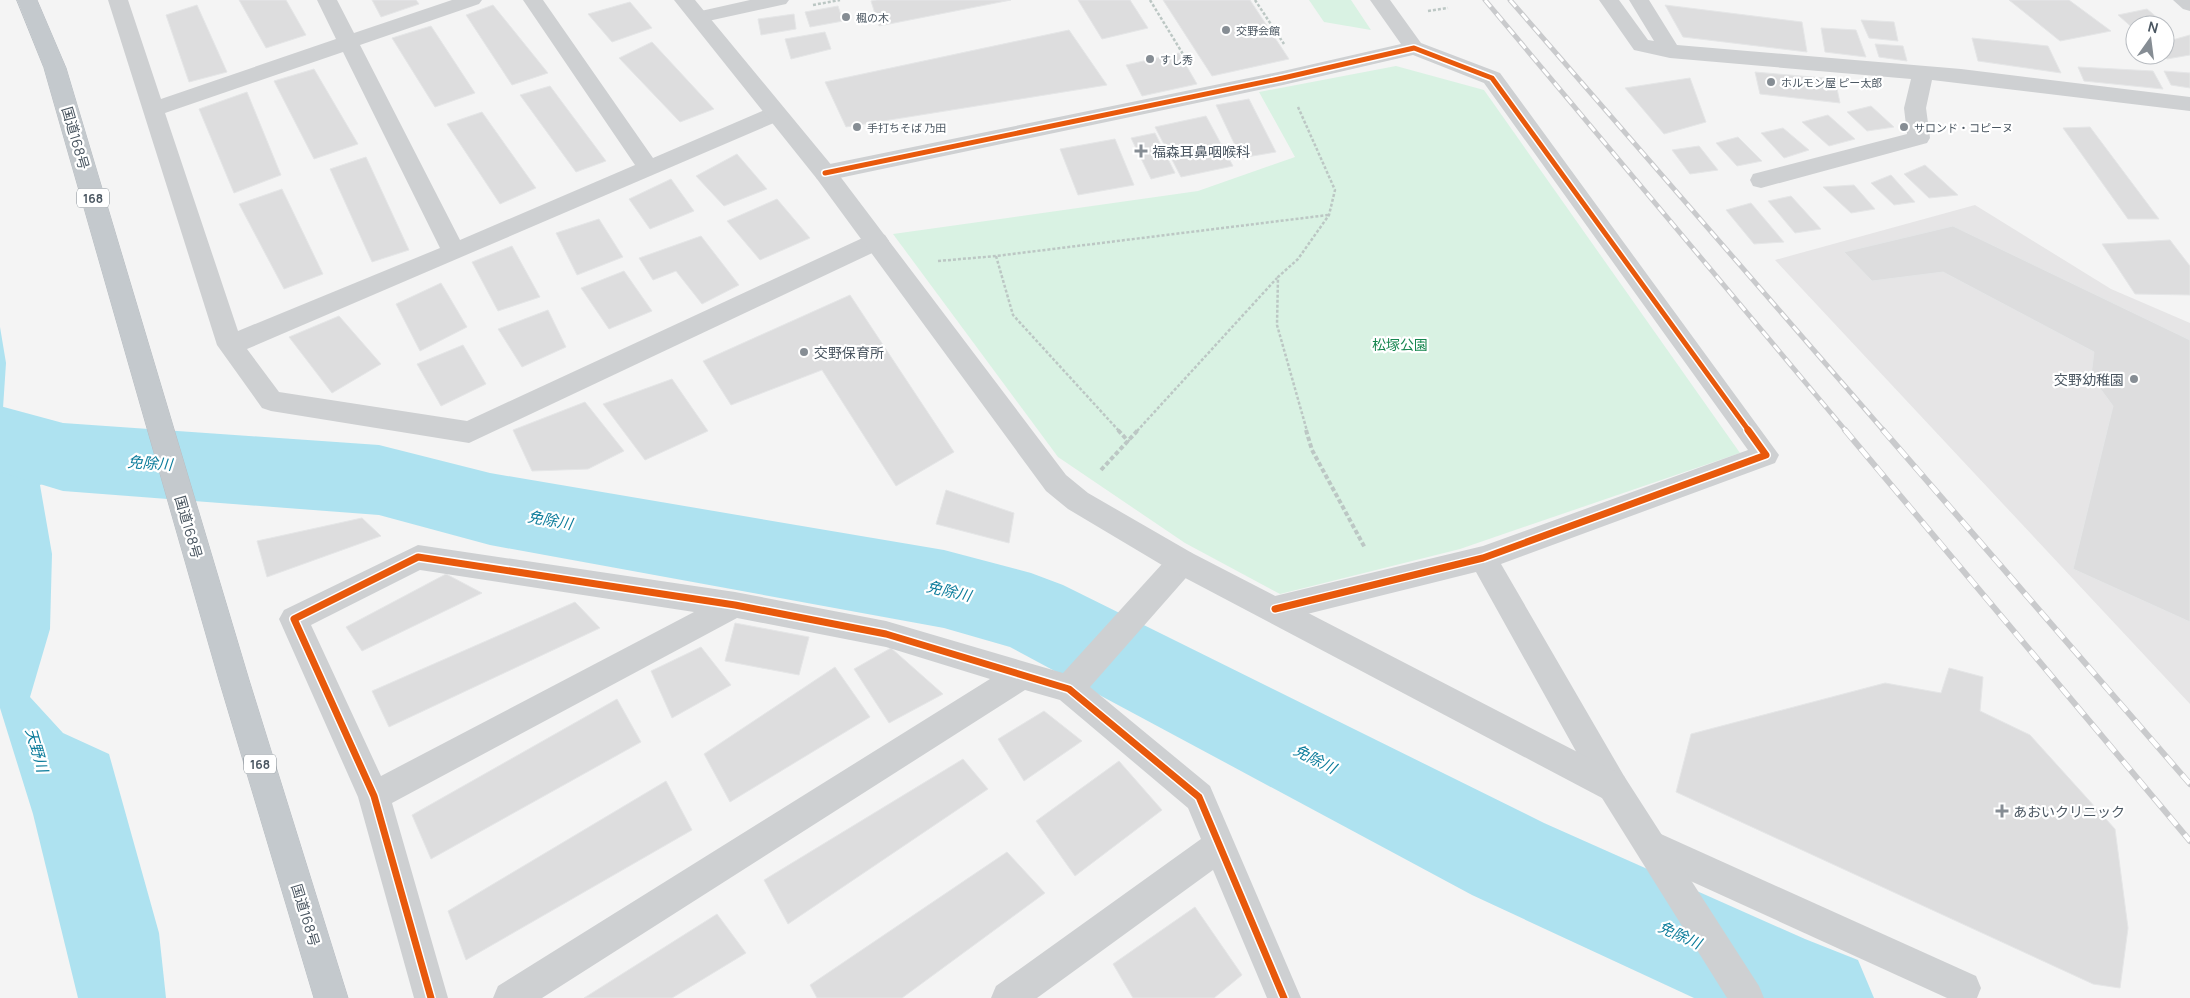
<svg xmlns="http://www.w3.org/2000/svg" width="2190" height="998" viewBox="0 0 2190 998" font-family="Manrope,'Noto Sans JP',sans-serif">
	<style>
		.education { fill: #e6e5e6 }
		.green { fill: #d9f2e3 }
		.water { fill: #aee2f0 }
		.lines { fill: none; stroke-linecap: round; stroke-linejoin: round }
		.stream { fill: #aee2f0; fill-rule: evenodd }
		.river { fill: #aee2f0; fill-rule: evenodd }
		.building { fill: #ddddde; stroke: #e5e6e7 }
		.trunk-casing { stroke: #b9bec3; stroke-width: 1 }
		.path-far1 { stroke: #bcc7c4; stroke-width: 2.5; stroke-dasharray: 3 2; stroke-linecap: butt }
		.path { stroke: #bcc7c4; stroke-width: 4; stroke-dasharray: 4.5 2.5; stroke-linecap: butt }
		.minor { fill: #ced0d2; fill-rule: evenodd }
		.tertiary { fill: #ced0d2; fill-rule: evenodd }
		.trunk { fill: #c4c9cd; fill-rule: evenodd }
		.rail-far1-casing { stroke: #c9cacc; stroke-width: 5 }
		.rail-casing { stroke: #c9cacc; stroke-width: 6 }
		.rail-far1 { stroke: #fff; stroke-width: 3; stroke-dasharray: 9; stroke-linecap: butt }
		.rail { stroke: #fff; stroke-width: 4.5; stroke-dasharray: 12; stroke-linecap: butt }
		.cycleway-far1-casing { stroke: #fff; stroke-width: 8 }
		.cycleway-casing { stroke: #fff; stroke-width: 10 }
		.cycleway-far1 { stroke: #e8590c; stroke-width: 5 }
		.cycleway { stroke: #e8590c; stroke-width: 7 }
		.poi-dot { fill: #868d94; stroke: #fff; stroke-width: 2 }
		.labels { text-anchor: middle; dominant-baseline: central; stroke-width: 4.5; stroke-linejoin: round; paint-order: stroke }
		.far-poi-label { font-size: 11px; fill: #4a5661; stroke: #fff; text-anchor: start }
		.shield { fill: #fff; stroke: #808990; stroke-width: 1 }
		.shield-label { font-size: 12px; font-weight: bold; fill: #4a5661 }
		.street-label { font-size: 14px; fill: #4a5661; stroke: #fff }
		.poi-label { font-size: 14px; fill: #4a5661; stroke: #fff; text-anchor: start }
		.park-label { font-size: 14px; fill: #17864f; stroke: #fff }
		.water-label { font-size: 15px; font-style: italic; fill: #0c7c9b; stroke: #fff }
	</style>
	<rect width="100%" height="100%" fill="#f4f4f4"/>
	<!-- education -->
	<path class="education" d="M1975,205L2111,289L2190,323V704L1775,260Z"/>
	<!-- green -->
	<g class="green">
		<path d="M1309,0H1351L1371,30L1324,22Z"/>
		<path d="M1396,66L1484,90L1740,453L1460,549L1280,594L1185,543L1058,457L893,234L1198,191L1295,157L1259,92Z"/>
	</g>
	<!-- water -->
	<path class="water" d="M0,327L6,363L3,408L92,434L98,447L245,453L304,463L345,481L65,473L40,485L52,554L50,629L30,697L63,733L109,754L159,933L166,998H78L33,814L0,708Z"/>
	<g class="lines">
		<!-- stream -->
		<path class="stream" d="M1794,980L1811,992L1814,998C1802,998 1790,998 1785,989L1788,983Z"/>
		<!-- river -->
		<path class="river" d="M0,406L63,423L379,445L490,473L944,550L1031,573L1063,585L1544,823L1805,939L1858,960L1874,998H1694L1472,895L1010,647L944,628L490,545L379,515L63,491L0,472Z"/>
	</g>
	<!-- building -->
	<g class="building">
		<path d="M239,0H286L306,35L266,48Z"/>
		<path d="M372,0H416L419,4L381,17Z"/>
		<path d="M877,0H1011L879,26L871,1Z"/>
		<path d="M1078,0H1130L1148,28L1102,39Z"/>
		<path d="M1163,0H1250L1289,59L1212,76Z"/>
		<path d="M2009,0H2069L2111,31L2060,41Z"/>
		<path d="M630,2L652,28L612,42L588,14Z"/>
		<path d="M197,5L227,72L189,82L166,15Z"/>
		<path d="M493,5L548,73L512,85L466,15Z"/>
		<path d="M1665,5L1802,22L1807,52L1683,37Z"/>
		<path d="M838,6L843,21L810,27L805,12Z"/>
		<path d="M2147,9L2171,29L2165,31V25H2135V30L2118,15Z"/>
		<path d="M794,14L796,29L761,35L758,19Z"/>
		<path d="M1861,20L1894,22L1898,41L1869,38Z"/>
		<path d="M431,26L475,93L435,107L392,38Z"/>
		<path d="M1821,28L1856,30L1866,57L1825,52Z"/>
		<path d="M1069,30L1107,85L846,127L825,82Z"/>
		<path d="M825,32L831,49L791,59L785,39Z"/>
		<path d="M2190,35V55L2167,59L2163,55H2165V42Z"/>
		<path d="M1972,38L2048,46L2061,73L1978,61Z"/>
		<path d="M652,42L714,109L680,122L619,58Z"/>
		<path d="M1875,44L1903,46L1907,61L1879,57Z"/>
		<path d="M1179,53L1197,84L1142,96L1126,65Z"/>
		<path d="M2078,67L2153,71L2163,89L2084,81Z"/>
		<path d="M314,69L358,144L314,159L274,81Z"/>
		<path d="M2164,71L2190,73V88L2171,85Z"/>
		<path d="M1755,72L1835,79L1840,103L1760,94Z"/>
		<path d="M1690,78L1706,122L1664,134L1625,88Z"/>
		<path d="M550,86L606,161L576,172L520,95Z"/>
		<path d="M247,92L281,175L234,193L199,109Z"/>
		<path d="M1249,99L1276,152L1241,158L1216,105Z"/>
		<path d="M1871,106L1894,127L1867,131L1847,112Z"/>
		<path d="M482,112L536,188L500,204L447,124Z"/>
		<path d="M1828,115L1855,139L1829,146L1802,122Z"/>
		<path d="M1206,116L1233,166L1181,177L1155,127Z"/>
		<path d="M2090,127L2159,219H2128L2063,128Z"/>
		<path d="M1783,128L1809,150L1784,158L1761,133Z"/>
		<path d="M1155,133L1175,173L1151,179L1131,138Z"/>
		<path d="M1738,137L1762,161L1737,166L1716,143Z"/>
		<path d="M1115,139L1134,185L1078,195L1060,149Z"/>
		<path d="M1699,146L1718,170L1690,174L1672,150Z"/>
		<path d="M737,154L767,189L724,206L696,176Z"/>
		<path d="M366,157L409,250L372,262L330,169Z"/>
		<path d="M1925,165L1958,195L1929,198L1904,174Z"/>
		<path d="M1891,175L1915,202L1894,205L1871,183Z"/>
		<path d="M671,179L694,211L650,229L629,199Z"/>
		<path d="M1854,185L1875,209L1851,213L1823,187Z"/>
		<path d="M282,189L323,274L284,289L239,204Z"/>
		<path d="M1791,196L1821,229L1795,233L1768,201Z"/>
		<path d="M777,199L810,238L760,260L727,221Z"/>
		<path d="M1751,203L1784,242L1754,244L1726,210Z"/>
		<path d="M599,219L623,257L577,275L556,233Z"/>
		<path d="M1953,226L2190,340V622L2073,569L2113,406L2091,376L2094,352L1943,272L1872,281L1844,252Z"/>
		<path d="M701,236L739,285L702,304L676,271L653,280L639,258Z"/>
		<path d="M2170,240L2190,266V295L2135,294L2102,244Z"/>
		<path d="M512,246L540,297L498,311L472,262Z"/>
		<path d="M624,271L652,311L609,329L581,288Z"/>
		<path d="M441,283L467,327L420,351L396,304Z"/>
		<path d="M850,295L954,452L896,486L822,370L731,405L703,361Z"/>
		<path d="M548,310L566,347L522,367L498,329Z"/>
		<path d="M339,316L381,364L332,393L289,337Z"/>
		<path d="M463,345L486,384L441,406L417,364Z"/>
		<path d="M672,379L708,431L645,460L603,404Z"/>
		<path d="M585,402L624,451L588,469L532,471L513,430Z"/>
		<path d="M946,490L1014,513L1009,543L936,524Z"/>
		<path d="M362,518L381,536L267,577L257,541Z"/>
		<path d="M446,574L482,593L362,651L346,627Z"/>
		<path d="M575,602L600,628L389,727L372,691Z"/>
		<path d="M735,623L809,637L799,675L725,661Z"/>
		<path d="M701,647L731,685L672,718L651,671Z"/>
		<path d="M891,648L943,694L889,723L854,669Z"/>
		<path d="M835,667L870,717L730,802L704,754Z"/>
		<path d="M1949,668L1983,677L1980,711L2030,735L2115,829L2128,928L2120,988L2093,984L1676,792L1691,734L1885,683L1941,693Z"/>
		<path d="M617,699L641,742L431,859L412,815Z"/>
		<path d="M1044,711L1082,741L1024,781L998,739Z"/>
		<path d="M963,759L988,789L788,924L764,880Z"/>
		<path d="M1119,761L1162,810L1075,876L1036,821Z"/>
		<path d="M666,781L692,830L466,960L448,911Z"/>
		<path d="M1007,852L1045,893L902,998H817L810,985Z"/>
		<path d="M1195,907L1242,975L1214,998H1133L1113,964Z"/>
		<path d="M717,914L746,953L672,998H584Z"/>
	</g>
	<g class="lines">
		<defs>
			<path id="trunk" d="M17,0H37L66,68L249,680L348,998H314L219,680L44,68Z"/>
		</defs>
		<!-- trunk casing -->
		<use href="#trunk" class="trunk-casing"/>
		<!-- path-far1 -->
		<g class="path-far1">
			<path d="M1150,0L1189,64"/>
			<path d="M1255,0L1284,44"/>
			<path d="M813,5L840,0"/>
			<path d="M1428,11L1448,8"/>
			<path d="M1298,107L1335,190L1329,215L1298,259L1278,277L1277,325L1307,431"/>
			<path d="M996,256L1013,315L1119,431"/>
			<path d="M938,261L996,256L1328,215"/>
			<path d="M1137,431L1277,278"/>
		</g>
		<!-- path -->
		<g class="path">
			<path d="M1118,430L1129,442"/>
			<path d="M1306,430L1312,450L1365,548"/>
			<path d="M1101,470L1138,430"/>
		</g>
		<!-- minor -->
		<g class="minor">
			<path d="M108,0H128L161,99L336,39L317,0H337L354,33L452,0H482L479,4L360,45L460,240L635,165L523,0H543L653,158L767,109L775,107L783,109L786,114L783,119L247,349L279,392L467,421L869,235L877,232L885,235L889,241L885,247L469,443L271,411L262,408L217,345ZM343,52L440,248L238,331L165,113Z"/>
			<path d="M750,0H789L786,4L699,23L692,21L689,17L692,13Z"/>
			<path d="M1370,0H1390L1421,43L1500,73L1779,455L1775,463L1501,564L1624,776L1629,787L1624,798L1613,802L1602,798L1476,572L1275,622L1265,618L1260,609L1265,600L1275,596L1483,546L1748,450L1484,83L1413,55L1283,85L825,181L817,179L814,173L817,167L825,165L1283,71L1401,44Z"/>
			<path d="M1599,0H1619L1648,40L1654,41L1629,0H1649L1677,45L1961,69L2190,97V111L1932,80L1926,108L1930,138L1927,143L1761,188L1753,186L1750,180L1753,174L1907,134L1904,108L1911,79L1670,58L1634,50Z"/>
			<path d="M2173,0H2190V11L2183,9Z"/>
			<path d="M418,545L735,592L886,621L1063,673L1172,553L1182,550L1192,553L1196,562L1192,571L1090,687L1210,786L1301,998H1267L1213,870L1037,998H991L996,986L1201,839L1188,808L1060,700L1025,690L542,998H493L498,986L990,679L886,647L737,618L392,803L448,998H414L358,797L279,619L284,610ZM420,570L694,612L381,776L311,625Z"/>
			<path d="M1652,830L1976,976L1981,988L1977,998H1947L1640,858L1636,846L1640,834Z"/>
		</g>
		<!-- tertiary -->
		<path class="tertiary" d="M674,0H695L833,167L1066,475L1088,493L1192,553L1624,776L1759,986L1764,998H1727L1602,798L1172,571L1068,509L1046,491L817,179Z"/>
		<!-- trunk -->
		<use href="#trunk" class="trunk"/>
		<defs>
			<g id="rail-far1">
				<path d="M1485,0L1846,431"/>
				<path d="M1510,0L1884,431"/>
			</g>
			<g id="rail">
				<path d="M1845,430L2190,841"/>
				<path d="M1883,430L2190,784"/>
			</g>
		</defs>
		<!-- rail-far1 casing -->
		<use href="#rail-far1" class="rail-far1-casing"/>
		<!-- rail casing -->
		<use href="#rail" class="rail-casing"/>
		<!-- rail-far1 -->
		<use href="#rail-far1" class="rail-far1"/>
		<!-- rail -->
		<use href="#rail" class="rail"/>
		<defs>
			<path id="cycleway-far1" d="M825,173L1283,78L1414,48L1492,78L1749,431"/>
			<g id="cycleway">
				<path d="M1275,609L1483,558L1766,455L1748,430"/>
				<path d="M431,998L374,796L294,619L418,557L735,605L886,634L1069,689L1199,797L1284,998"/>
			</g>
		</defs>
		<!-- cycleway-far1 casing -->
		<use href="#cycleway-far1" class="cycleway-far1-casing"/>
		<!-- cycleway casing -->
		<use href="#cycleway" class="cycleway-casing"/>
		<!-- cycleway-far1 -->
		<use href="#cycleway-far1" class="cycleway-far1"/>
		<!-- cycleway -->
		<use href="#cycleway" class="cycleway"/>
	</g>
	<!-- markers -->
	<g class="poi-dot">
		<circle cx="846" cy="17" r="5"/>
		<circle cx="1226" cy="30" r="5"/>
		<circle cx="1150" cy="59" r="5"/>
		<circle cx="1771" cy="82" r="5"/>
		<circle cx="857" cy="127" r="5"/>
		<circle cx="1904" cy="127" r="5"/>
		<path d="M1138.5 143.5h5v5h5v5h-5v5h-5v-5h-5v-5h5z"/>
		<circle cx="804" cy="352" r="5"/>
		<circle cx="2134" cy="379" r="5"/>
		<path d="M1999.5 803.5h5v5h5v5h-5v5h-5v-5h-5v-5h5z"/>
	</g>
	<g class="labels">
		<!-- far-poi labels -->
		<g class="far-poi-label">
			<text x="856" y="17">楓の木</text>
			<text x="1236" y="30">交野会館</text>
			<text x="1160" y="59">すし秀</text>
			<text x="1781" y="82">ホルモン屋 ピー太郎</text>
			<text x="867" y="127">手打ちそば 乃田</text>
			<text x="1914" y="127">サロンド・コピーヌ</text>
		</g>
		<!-- shield labels -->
		<g class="shield">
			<rect x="77" y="188.5" width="32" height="19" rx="4"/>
			<rect x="244" y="754.5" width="32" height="19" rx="4"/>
		</g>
		<g class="shield-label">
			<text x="93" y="198">168</text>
			<text x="260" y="764">168</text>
		</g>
		<!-- street labels -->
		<g class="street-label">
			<text transform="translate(76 138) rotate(74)">国道168号</text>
			<text transform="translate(189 527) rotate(74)">国道168号</text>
			<text transform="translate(306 915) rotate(73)">国道168号</text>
		</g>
		<!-- poi labels -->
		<g class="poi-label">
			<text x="1152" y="151">福森耳鼻咽喉科</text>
			<text x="814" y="352">交野保育所</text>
			<text x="2124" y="379" text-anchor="end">交野幼稚園</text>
			<text x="2013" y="811">あおいクリニック</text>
		</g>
		<!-- park labels -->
		<g class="park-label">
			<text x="1400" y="344">松塚公園</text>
		</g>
		<!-- water labels -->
		<g class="water-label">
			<text transform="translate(150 463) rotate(4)">免除川</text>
			<text transform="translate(550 520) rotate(10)">免除川</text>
			<text transform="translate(949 591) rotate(13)">免除川</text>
			<text transform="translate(37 750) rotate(74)">天野川</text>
			<text transform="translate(1315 759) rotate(27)">免除川</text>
			<text transform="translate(1680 935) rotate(24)">免除川</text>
		</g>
	</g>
	<!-- north arrow -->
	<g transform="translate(2150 40) rotate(14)"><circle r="24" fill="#ffffff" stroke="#b7bbc0"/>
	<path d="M0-4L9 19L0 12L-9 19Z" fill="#868d94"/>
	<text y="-8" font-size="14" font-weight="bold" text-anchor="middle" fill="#4a5661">N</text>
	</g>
</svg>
